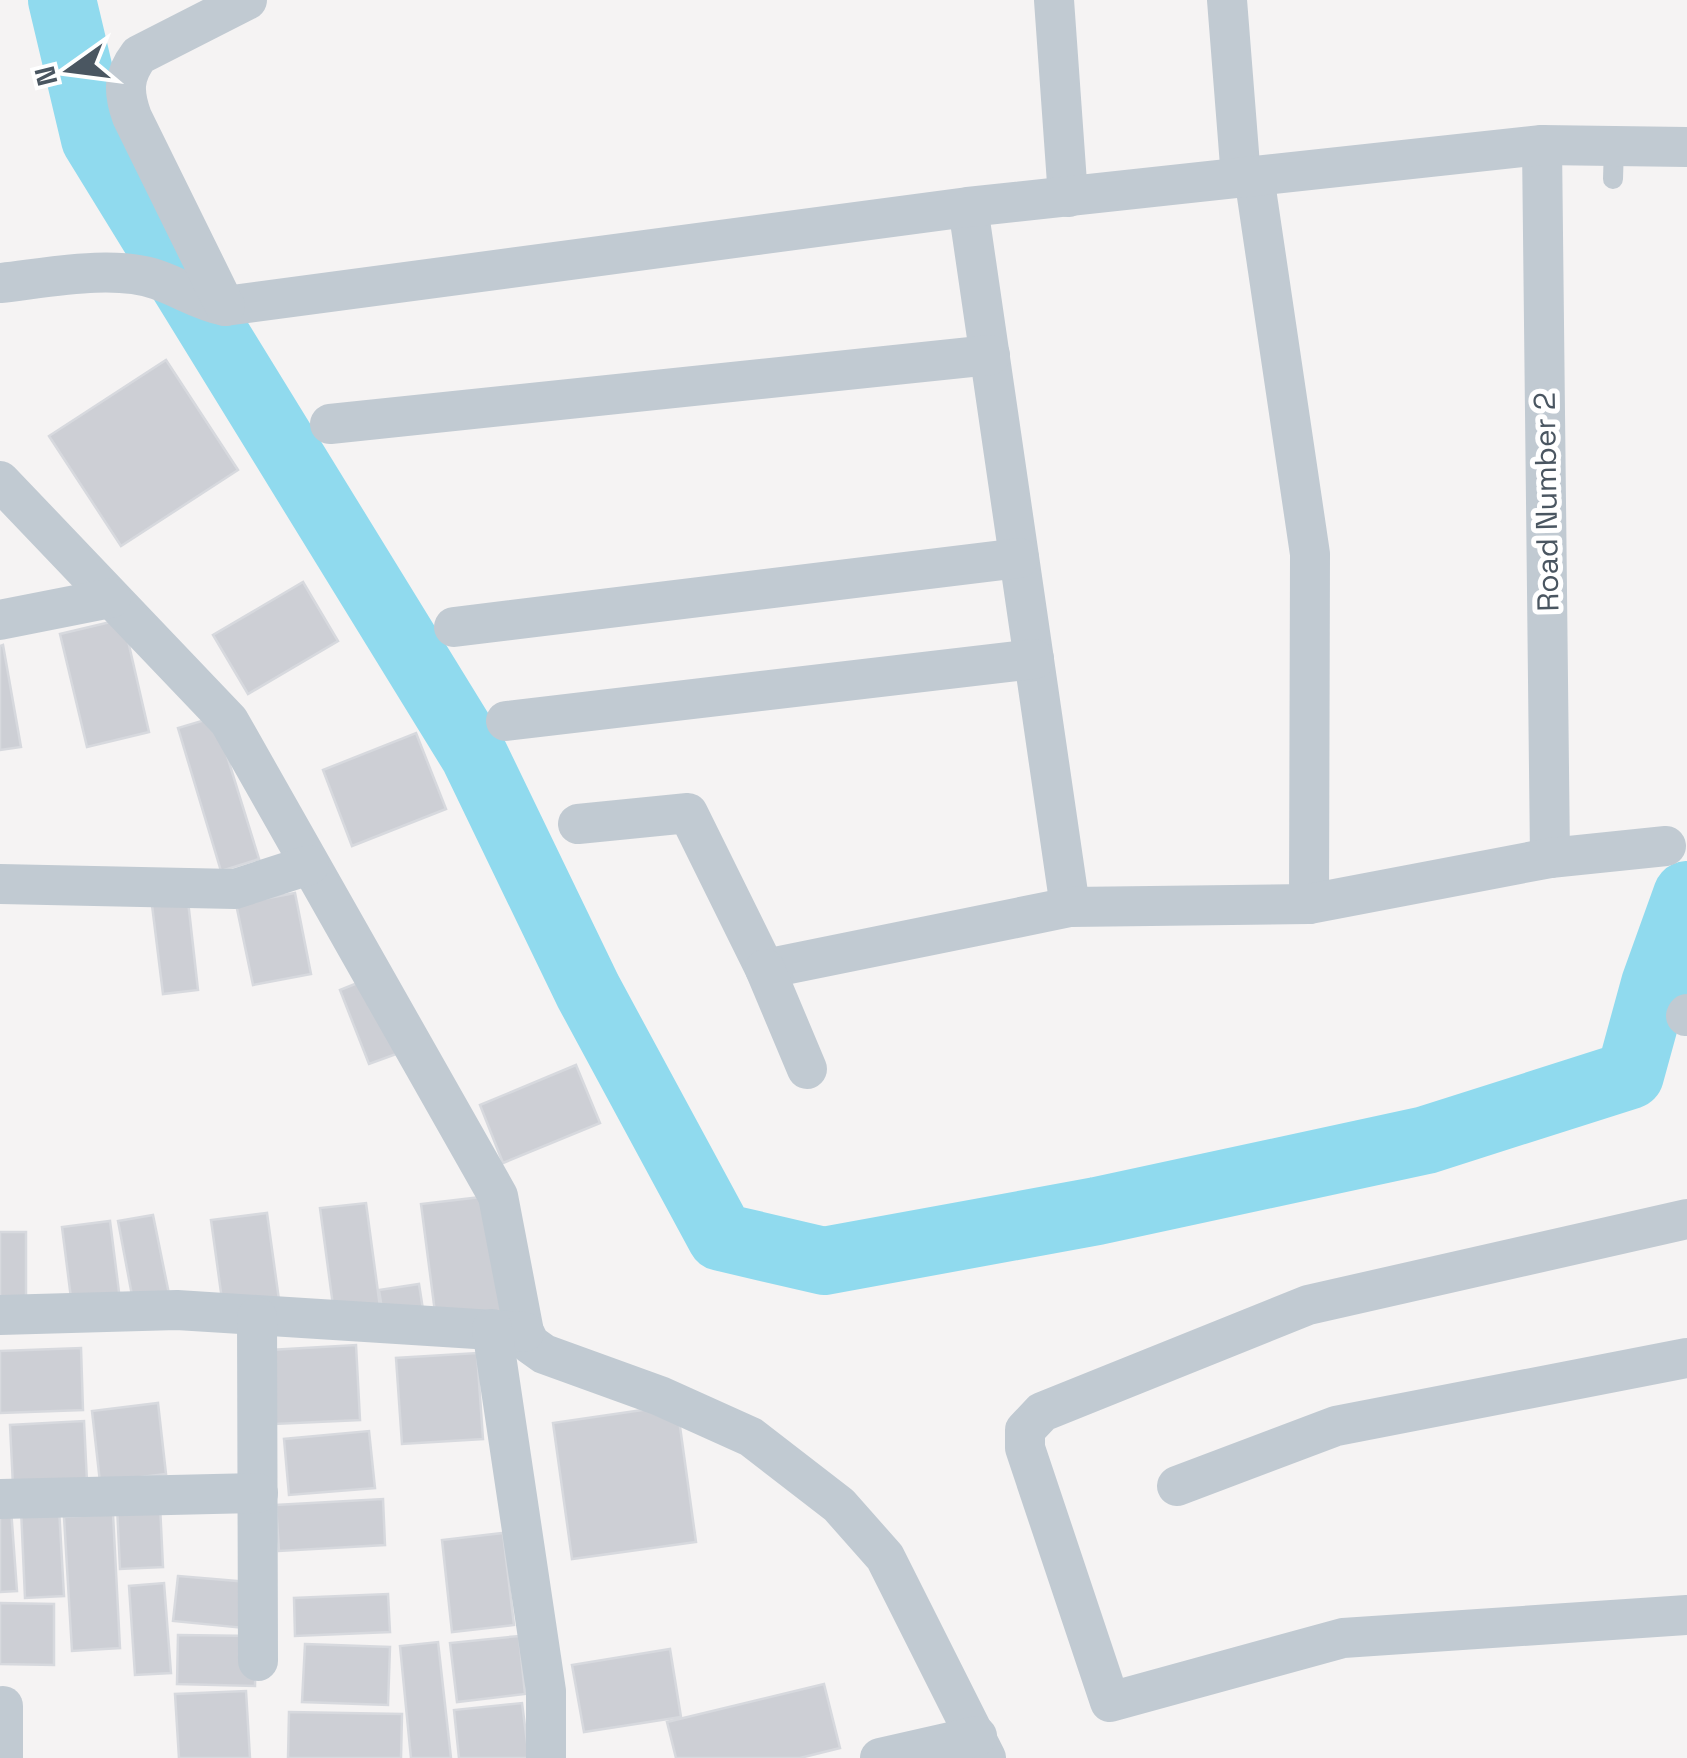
<svg xmlns="http://www.w3.org/2000/svg" width="1687" height="1758" viewBox="0 0 1687 1758" font-family="'Space Grotesk',sans-serif">
	<style>
		.lines { fill: none; stroke-linecap: round; stroke-linejoin: round }
		.river { stroke: #90daee; stroke-width: 68 }
		.building { fill: #cdcfd5; stroke: #d7d9de; stroke-width: 2.5 }
		.lane { stroke: #c1cad2; stroke-width: 20 }
		.street { stroke: #c1cad2; stroke-width: 40 }
		.labels { text-anchor: middle; dominant-baseline: central; stroke-width: 10; stroke-linejoin: round; paint-order: stroke }
		.street-label { font-size: 30px; fill: #4a5661; stroke: #fff }
	</style>
	<rect width="100%" height="100%" fill="#f5f3f3"/>
	<g class="lines">
		<!-- river -->
		<path class="river" d="M62,0L95,139L474,755L588,991L721,1237L824,1261L1097,1211L1426,1140L1630,1075L1655,984L1687,895"/>
	</g>
	<!-- building -->
	<g class="building">
		<path d="M166,360L238,470L121,546L49,436Z"/>
		<path d="M303,582L338,641L248,694L213,635Z"/>
		<path d="M123,619L149,732L87,747L60,634Z"/>
		<path d="M3,645L21,747L0,750V646Z"/>
		<path d="M215,717L259,859L221,871L178,728Z"/>
		<path d="M416,733L446,809L352,846L323,770Z"/>
		<path d="M295,893L311,974L253,985L236,904Z"/>
		<path d="M188,901L198,990L163,994L152,905Z"/>
		<path d="M370,978L399,1053L369,1064L340,990Z"/>
		<path d="M576,1065L600,1123L503,1163L480,1105Z"/>
		<path d="M490,1196L505,1311L436,1320L421,1204Z"/>
		<path d="M366,1203L380,1307L334,1313L320,1208Z"/>
		<path d="M267,1213L279,1300L223,1307L211,1220Z"/>
		<path d="M153,1215L170,1299L134,1306L118,1221Z"/>
		<path d="M110,1221L120,1300L72,1306L62,1227Z"/>
		<rect x="0" y="1232" width="26" height="77"/>
		<path d="M419,1284L424,1316L384,1322L379,1290Z"/>
		<path d="M356,1345L360,1420L274,1424L270,1350Z"/>
		<path d="M81,1348L83,1410L0,1413V1351Z"/>
		<path d="M477,1353L483,1439L402,1444L396,1358Z"/>
		<path d="M158,1403L166,1474L100,1482L92,1411Z"/>
		<path d="M677,1405L696,1542L572,1559L553,1423Z"/>
		<path d="M84,1421L87,1482L13,1486L10,1425Z"/>
		<path d="M369,1431L375,1488L289,1495L284,1439Z"/>
		<path d="M383,1499L385,1545L279,1551L276,1505Z"/>
		<path d="M160,1505L163,1567L120,1569L117,1506Z"/>
		<path d="M59,1508L64,1596L25,1598L21,1509Z"/>
		<path d="M0,1509H11L17,1591L0,1592Z"/>
		<path d="M113,1514L120,1648L72,1651L64,1517Z"/>
		<path d="M503,1533L514,1625L452,1632L442,1540Z"/>
		<path d="M178,1576L248,1582L244,1628L173,1621Z"/>
		<path d="M164,1583L171,1673L135,1675L129,1586Z"/>
		<path d="M388,1594L390,1632L295,1636L294,1598Z"/>
		<path d="M0,1603L54,1604V1665L0,1664Z"/>
		<path d="M178,1635L256,1636L255,1686L177,1684Z"/>
		<path d="M519,1636L525,1694L457,1702L450,1643Z"/>
		<path d="M438,1642L451,1758H411L400,1646Z"/>
		<path d="M305,1644L390,1647L388,1705L302,1702Z"/>
		<path d="M670,1649L681,1717L584,1732L572,1665Z"/>
		<path d="M824,1684L840,1748L800,1758H676L667,1722Z"/>
		<path d="M246,1691L250,1758H179L175,1694Z"/>
		<path d="M522,1703L529,1758H459L454,1710Z"/>
		<path d="M289,1712L402,1714L401,1758H288Z"/>
	</g>
	<g class="lines">
		<!-- lane -->
		<path class="lane" d="M1613,179L1614,146"/>
		<!-- street -->
		<g class="street">
			<path d="M1054,0L1068,197"/>
			<path d="M1227,0L1241,178"/>
			<path d="M1542,145L1550,858"/>
			<path d="M1254,176L1310,554L1309,904"/>
			<path d="M968,207L1070,907"/>
			<path d="M0,283C46,278 114,264 158,280C181,288 200,301 225,306L968,207L1542,145L1687,147"/>
			<path d="M225,306L132,117C123,92 123,76 139,55L247,0"/>
			<path d="M330,424L990,355"/>
			<path d="M0,481L229,721L498,1196L524,1332L530,1344L544,1354L660,1396L751,1437L839,1505L885,1557L986,1758"/>
			<path d="M0,620L111,598"/>
			<path d="M454,627L1019,558"/>
			<path d="M506,721L1034,659"/>
			<path d="M578,824L688,813L765,969L1070,907L1309,904L1550,858L1666,846"/>
			<path d="M0,884L235,889L309,865"/>
			<path d="M765,969L807,1069"/>
			<path d="M1686,1016L1687,1014"/>
			<path d="M1687,1219L1308,1305L1042,1412L1025,1430V1448L1110,1702L1343,1638L1687,1615"/>
			<path d="M0,1315L177,1310L524,1332"/>
			<path d="M257,1317L258,1661"/>
			<path d="M492,1329L546,1691V1758"/>
			<path d="M1177,1486L1336,1426L1687,1358"/>
			<path d="M0,1499L258,1493"/>
			<path d="M3,1706V1758"/>
			<path d="M880,1758L977,1736"/>
		</g>
	</g>
	<g class="labels">
		<!-- street labels -->
		<g class="street-label">
			<text transform="translate(1546 502) rotate(-91)">Road Number 2</text>
		</g>
	</g>
	<!-- north arrow -->
	<g transform="translate(70 70) rotate(256)" stroke="#ffffff" stroke-width="8" paint-order="stroke">
	<path d="M0-8L18 38L0 25L-18 38Z" fill="#4a5661"/>
	<text y="-15" font-size="28" font-weight="bold" text-anchor="middle" fill="#4a5661">N</text>
	</g>
</svg>
